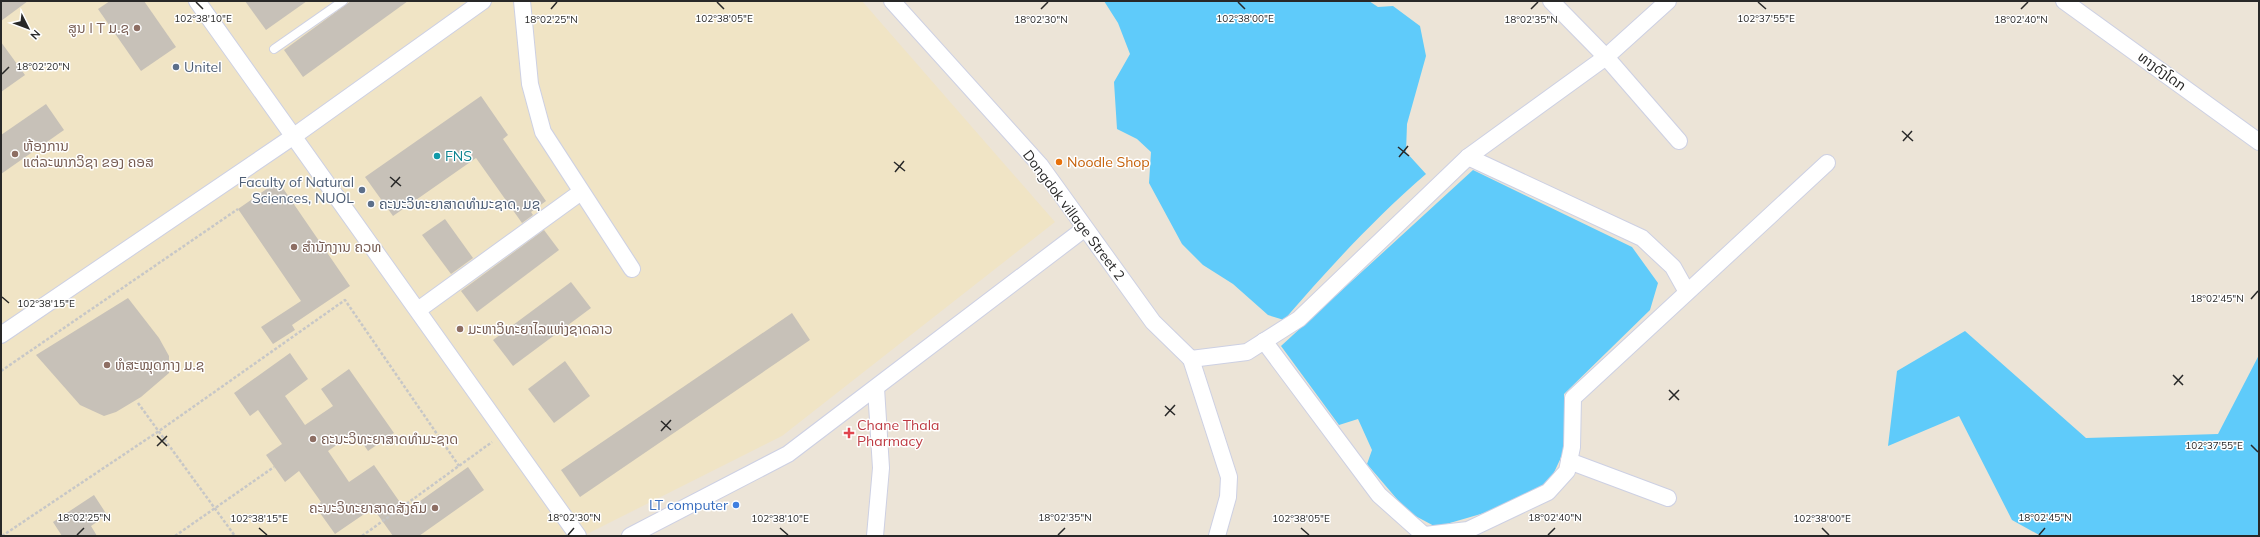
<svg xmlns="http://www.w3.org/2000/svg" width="2260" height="537" viewBox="0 0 2260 537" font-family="Mulish,'Noto Sans Lao',sans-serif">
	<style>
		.education { fill: #f0e4c5 }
		.water { fill: #5fcbfa }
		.building { fill: #c7c1b8 }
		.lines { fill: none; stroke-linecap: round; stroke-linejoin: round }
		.lane-casing { stroke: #cdd0e3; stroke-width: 10 }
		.street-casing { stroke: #cdd0e3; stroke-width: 18 }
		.path { stroke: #c7c7c7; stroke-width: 2.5; stroke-dasharray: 3 2; stroke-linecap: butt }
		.lane { stroke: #fff; stroke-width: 8 }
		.street { stroke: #fff; stroke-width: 16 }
		.ticks { fill: none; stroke: #282828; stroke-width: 1.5 }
		.education-dot { fill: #8d6e63; stroke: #fff; stroke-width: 1.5 }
		.service-dot { fill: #5c6f8a; stroke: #fff; stroke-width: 1.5 }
		.culture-dot { fill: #0f9aa8; stroke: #fff; stroke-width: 1.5 }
		.food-dot { fill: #e8710a; stroke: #fff; stroke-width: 1.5 }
		.health-dot { fill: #e0444e; stroke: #fff; stroke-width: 1.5 }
		.shop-dot { fill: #3f7fe0; stroke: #fff; stroke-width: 1.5 }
		.labels { text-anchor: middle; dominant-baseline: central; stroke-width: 3; stroke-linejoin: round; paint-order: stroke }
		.education-label { font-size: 14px; fill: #785e54; stroke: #fff; text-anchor: start }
		.service-label { font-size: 14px; fill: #4e5e75; stroke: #fff; text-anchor: start }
		.street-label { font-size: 14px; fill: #282828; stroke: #fff }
		.culture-label { font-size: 14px; fill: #0d838f; stroke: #fff; text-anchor: start }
		.food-label { font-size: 14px; fill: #c56008; stroke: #fff; text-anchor: start }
		.health-label { font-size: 14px; fill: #be3a42; stroke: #fff; text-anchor: start }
		.shop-label { font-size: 14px; fill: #366cbe; stroke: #fff; text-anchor: end }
		.ticks-label { font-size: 10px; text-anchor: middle; fill: #282828; stroke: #fff; stroke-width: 3; stroke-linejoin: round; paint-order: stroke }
	</style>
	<rect width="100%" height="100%" fill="#ece4d7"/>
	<!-- education -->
	<path class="education" d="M1,1H862L1055,222L782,436L583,536H1Z"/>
	<!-- water -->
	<g class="water">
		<path d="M1104,1H1369L1378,7L1393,6L1420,26L1426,56L1407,124L1406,152L1426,174C1374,219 1329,268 1284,320L1268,315L1233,284L1203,265L1182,244L1149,183L1151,152L1137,139L1117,129L1114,82L1130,54L1118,23Z"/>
		<path d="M1473,170L1632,247L1658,283L1650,310L1564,394V451L1550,481L1498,509L1436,527L1408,512L1367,464L1372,450L1358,419L1339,425L1281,346Z"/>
		<path d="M1965,331L2086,438L2218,434L2259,355V536H2041L2012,520L1959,416L1888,446L1897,371Z"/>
	</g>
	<!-- building -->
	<g class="building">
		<path d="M1,1H28L1,21Z"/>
		<path d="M110,1H144L176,47L141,71L98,9Z"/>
		<path d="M245,1H307L266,30Z"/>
		<path d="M351,1H408L303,77L284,50Z"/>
		<path d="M1,42L25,75L1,92Z"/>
		<path d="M481,96L508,135L503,139L546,201L531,212L533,215L522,223L476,158L393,216L365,177Z"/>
		<path d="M46,104L64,130L1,174V135Z"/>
		<path d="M278,181L350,286L292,325L295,330L273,344L261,327L301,301L238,209Z"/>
		<path d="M445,219L473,258L451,274L422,235Z"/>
		<path d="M544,230L559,250L477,312L461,291Z"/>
		<path d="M571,282L591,308L513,366L493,340Z"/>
		<path d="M128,298L159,338L169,356V373L141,397L116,412L104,416L80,405L36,355Z"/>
		<path d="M792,313L810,340L580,497L561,470Z"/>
		<path d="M290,353L308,379L285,396L305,425L333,406L321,389L349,369L394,433L368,451L355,432L328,451L349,482L374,465L406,511L468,467L484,490L419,536H393L373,508L335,534L315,506L321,502L299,471L285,482L266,455L282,444L258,410L250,416L234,393Z"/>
		<path d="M565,361L590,396L554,423L528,389Z"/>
		<path d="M94,495L107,515L91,526L97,536H62L53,522Z"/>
	</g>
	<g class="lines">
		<defs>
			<path id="lane" d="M274,49L343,1"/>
			<g id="street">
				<path d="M197,1L578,536"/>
				<path d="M522,1L530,84L543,132L632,269"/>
				<path d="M892,1L1040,165L1153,322L1191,359"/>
				<path d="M1551,1L1606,57L1679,141"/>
				<path d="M2064,1L2259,142"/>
				<path d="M1468,157L1642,238L1673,267L1687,292"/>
				<path d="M418,310L581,192"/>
				<path d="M1,335L294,136L483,1"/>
				<path d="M1264,341L1379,495L1425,536"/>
				<path d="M1191,359L1247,352L1299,319L1468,157L1606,57L1668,1"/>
				<path d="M1191,359L1229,477L1228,497L1217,536"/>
				<path d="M1569,461L1668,498"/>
				<path d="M1425,535L1468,530L1548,492L1567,471L1572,447L1573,398L1827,163"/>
				<path d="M630,536L788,454L1084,229"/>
				<path d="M875,536L881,468L876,388"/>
			</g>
		</defs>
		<!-- lane casing -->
		<use href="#lane" class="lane-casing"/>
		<!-- street casing -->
		<use href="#street" class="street-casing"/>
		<!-- path -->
		<g class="path">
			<path d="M1,371L238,209"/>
			<path d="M138,403L235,536"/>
			<path d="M2,536L159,431L345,300L459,466"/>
			<path d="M175,536L274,467"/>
			<path d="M362,536L492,442"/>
		</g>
		<!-- lane -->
		<use href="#lane" class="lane"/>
		<!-- street -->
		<use href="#street" class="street"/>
	</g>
	<!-- ticks -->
	<path class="ticks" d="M196,2L203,9M717,2L724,9M1238,2L1245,9M1758,2L1766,9M551,9L557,2M1041,9L1048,2M1531,9L1538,2M2021,9L2028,2M2,74L9,67M1902,131L1913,141M1903,141L1912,131M1398,147L1409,156M1399,157L1408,146M894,162L905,171M895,172L904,161M390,177L401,186M391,187L400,177M2,297L9,303M2251,299L2258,291M2173,375L2183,385M2174,385L2183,375M1669,390L1679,400M1669,400L1679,390M1165,406L1175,415M1165,416L1175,405M661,421L671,430M661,431L671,420M157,436L167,446M2251,445L2258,452M157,446L167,436M259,528L267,535M780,528L788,535M1301,528L1309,535M1822,528L1829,535M77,535L84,528M568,535L574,528M1058,535L1065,528M1548,535L1555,528M2039,535L2045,528"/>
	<!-- markers -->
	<g class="education-dot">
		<circle cx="137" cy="28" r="4"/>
		<circle cx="15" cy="154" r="4"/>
		<circle cx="294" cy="247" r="4"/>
		<circle cx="460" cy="329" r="4"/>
		<circle cx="107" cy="365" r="4"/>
		<circle cx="313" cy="439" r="4"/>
		<circle cx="435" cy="508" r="4"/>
	</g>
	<g class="service-dot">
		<circle cx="176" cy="67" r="4"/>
		<circle cx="362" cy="190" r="4"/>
		<circle cx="371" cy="204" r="4"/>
	</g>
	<circle class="culture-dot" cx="437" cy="156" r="4"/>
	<circle class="food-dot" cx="1059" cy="162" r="4"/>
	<path class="health-dot" d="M847 427h4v4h4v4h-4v4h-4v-4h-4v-4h4z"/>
	<circle class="shop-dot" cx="736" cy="505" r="4"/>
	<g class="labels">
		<!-- education labels -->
		<g class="education-label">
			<text x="129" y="28" text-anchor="end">ສູນ I T ມ.ຊ</text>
			<text x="23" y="146">ຫ້ອງການ<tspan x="23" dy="16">ແຕ່ລະພາກວິຊາ ຂອງ ຄອສ</tspan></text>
			<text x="302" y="247">ສຳນັກງານ ຄວທ</text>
			<text x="468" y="329">ມະຫາວິທະຍາໄລແຫ່ງຊາດລາວ</text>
			<text x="115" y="365">ຫໍສະໝຸດກາງ ມ.ຊ</text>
			<text x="321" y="439">ຄະນະວິທະຍາສາດທຳມະຊາດ</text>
			<text x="427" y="508" text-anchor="end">ຄະນະວິທະຍາສາດສັງຄົມ</text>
		</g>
		<!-- service labels -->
		<g class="service-label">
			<text x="184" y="67">Unitel</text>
			<text x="354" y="182" text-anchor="end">Faculty of Natural<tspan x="354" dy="16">Sciences, NUOL</tspan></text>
			<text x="379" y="204">ຄະນະວິທະຍາສາດທໍາມະຊາດ, ມຊ</text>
		</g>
		<!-- street labels -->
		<g class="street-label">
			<text transform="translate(2162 71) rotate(36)">ທາງດົງໂດກ</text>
			<text transform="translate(1074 215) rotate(53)">Dongdok village Street 2</text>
		</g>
		<!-- culture labels -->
		<g class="culture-label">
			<text x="445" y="156">FNS</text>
		</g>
		<!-- food labels -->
		<g class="food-label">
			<text x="1067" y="162">Noodle Shop</text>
		</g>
		<!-- health labels -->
		<g class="health-label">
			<text x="857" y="425">Chane Thala<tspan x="857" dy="16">Pharmacy</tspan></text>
		</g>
		<!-- shop labels -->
		<g class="shop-label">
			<text x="728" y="505">LT computer</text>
		</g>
	</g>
	<g class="ticks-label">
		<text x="1766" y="22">102°37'55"E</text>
		<text x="203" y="22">102°38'10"E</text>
		<text x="724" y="22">102°38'05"E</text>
		<text x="1245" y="22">102°38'00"E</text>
		<text x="551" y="23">18°02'25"N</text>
		<text x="1041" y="23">18°02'30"N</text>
		<text x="2021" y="23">18°02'40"N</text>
		<text x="1531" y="23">18°02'35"N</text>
		<text x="43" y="70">18°02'20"N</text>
		<text x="2217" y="302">18°02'45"N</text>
		<text x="46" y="307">102°38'15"E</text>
		<text x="2214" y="449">102°37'55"E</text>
		<text x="84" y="521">18°02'25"N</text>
		<text x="574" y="521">18°02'30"N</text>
		<text x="1065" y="521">18°02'35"N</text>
		<text x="1555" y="521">18°02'40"N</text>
		<text x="2045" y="521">18°02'45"N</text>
		<text x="259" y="522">102°38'15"E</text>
		<text x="780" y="522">102°38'10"E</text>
		<text x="1301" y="522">102°38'05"E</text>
		<text x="1822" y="522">102°38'00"E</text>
	</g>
	<!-- border -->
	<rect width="2260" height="537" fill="none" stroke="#282828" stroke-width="4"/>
	<!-- north arrow -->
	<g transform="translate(28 28) rotate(132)" stroke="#ffffff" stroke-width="3" paint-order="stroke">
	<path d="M0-3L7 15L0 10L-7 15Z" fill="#282828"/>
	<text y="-6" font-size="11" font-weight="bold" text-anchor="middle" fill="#282828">N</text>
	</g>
</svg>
